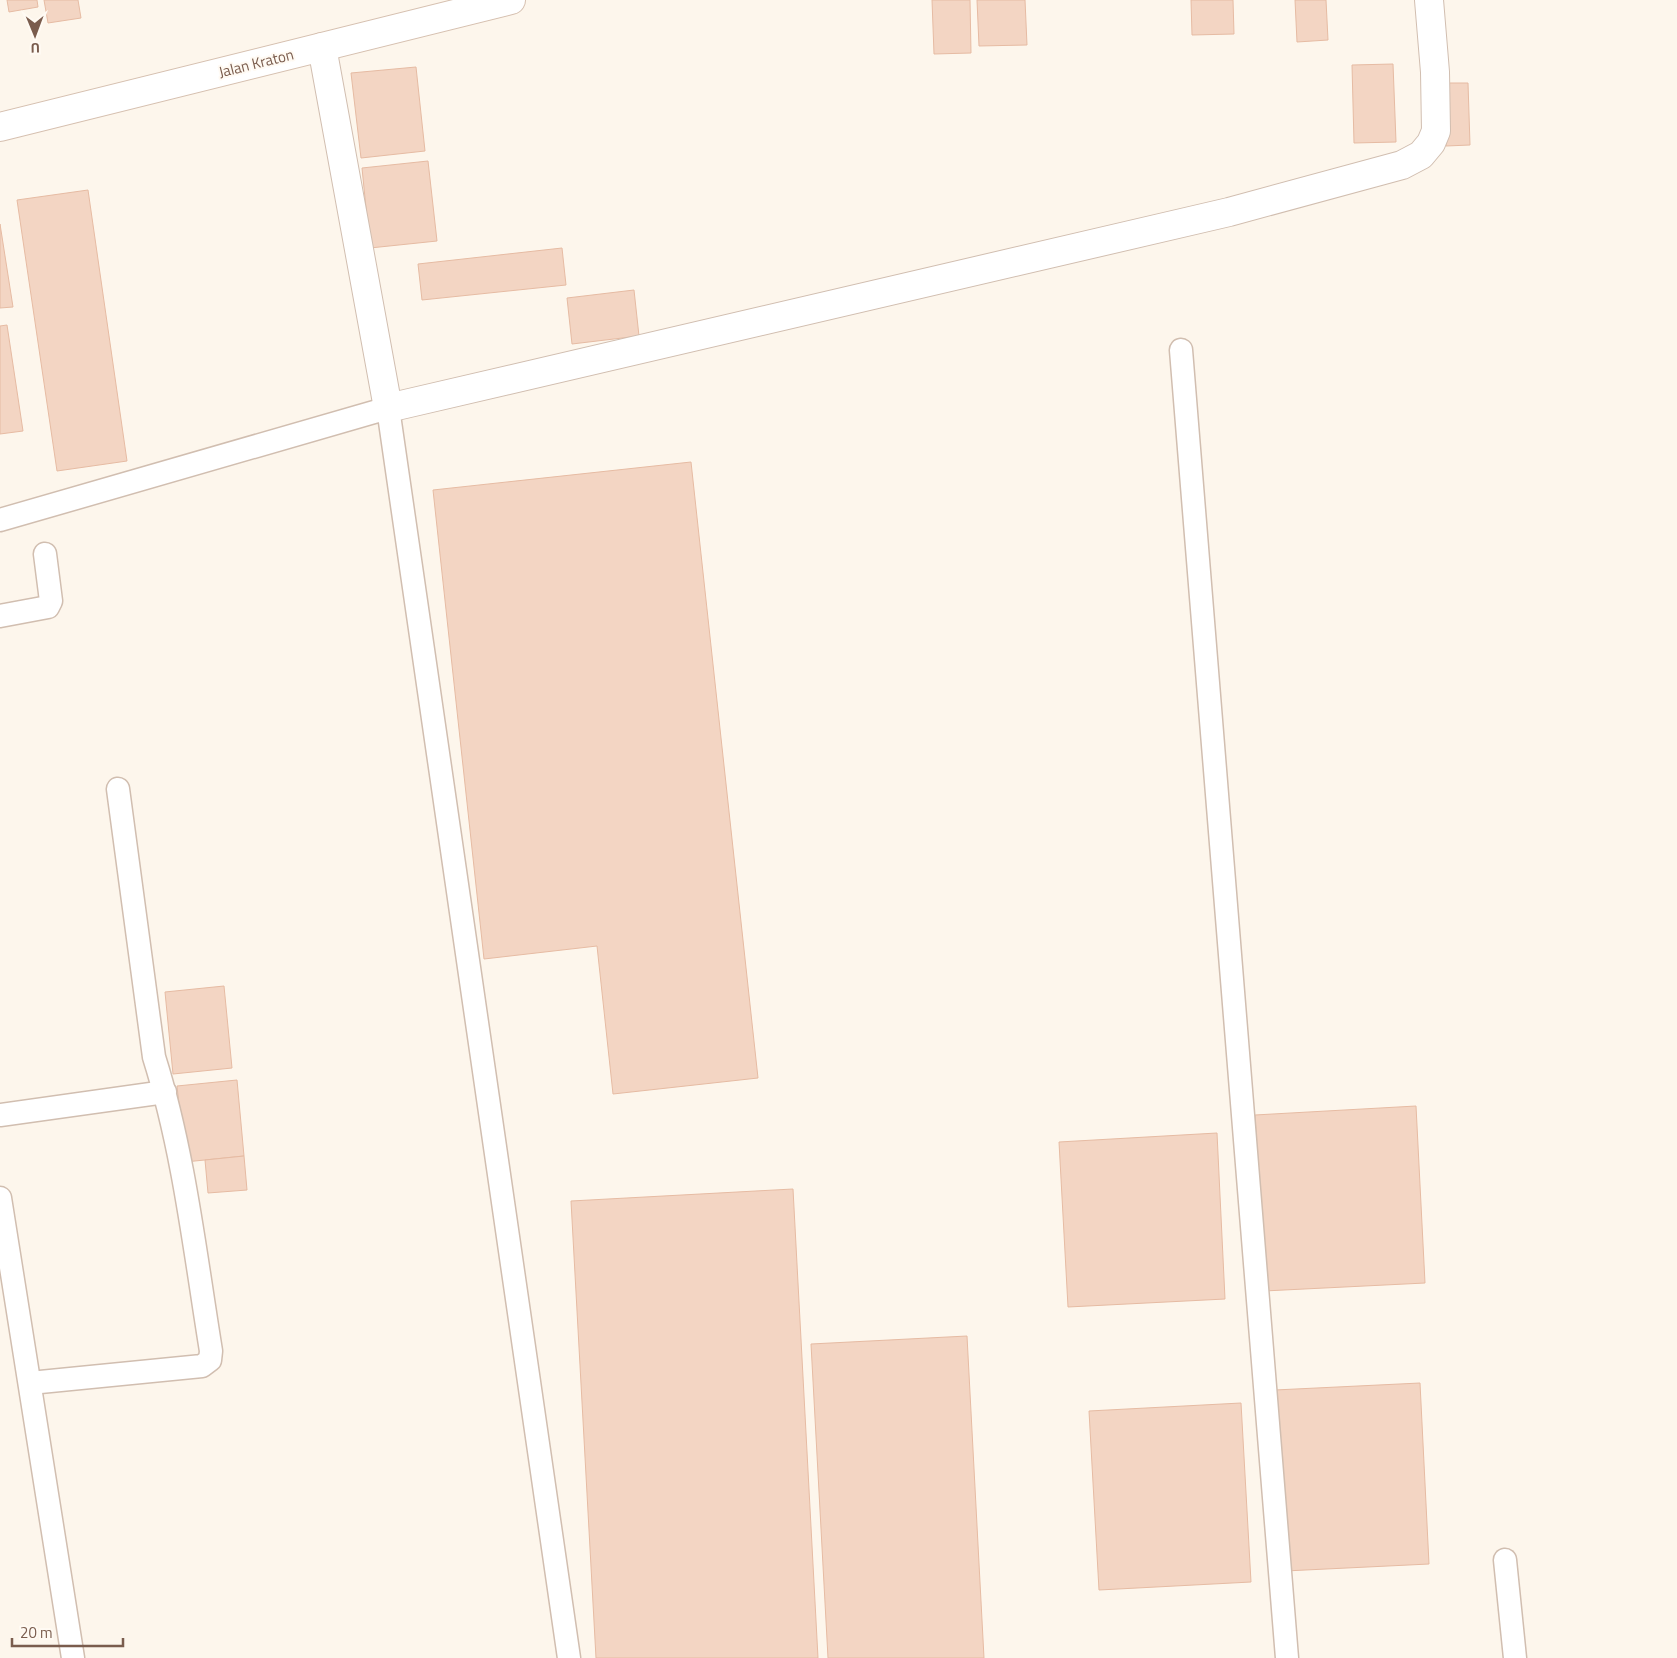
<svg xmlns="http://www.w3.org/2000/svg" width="1677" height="1658" viewBox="0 0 1677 1658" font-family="'Titillium Web',sans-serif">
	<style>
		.building { fill: #f3d5c3; stroke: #e6bba3 }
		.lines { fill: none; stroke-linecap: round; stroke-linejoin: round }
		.lane-casing { stroke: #d1beb0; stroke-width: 25 }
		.street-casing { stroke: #d1beb0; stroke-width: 30 }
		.secondary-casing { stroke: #d6c0b0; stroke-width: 30 }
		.lane { stroke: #fff; stroke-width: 22 }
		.street { stroke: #fff; stroke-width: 28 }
		.secondary { stroke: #fff; stroke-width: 28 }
		.labels { text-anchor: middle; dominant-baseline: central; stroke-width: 4; stroke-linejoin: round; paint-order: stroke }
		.street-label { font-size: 15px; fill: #7a5c4d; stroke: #fffaf3 }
	</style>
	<rect width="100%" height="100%" fill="#fdf6ec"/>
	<!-- building -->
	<g class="building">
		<path d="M7,0H37L38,7L9,12Z"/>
		<path d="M44,0H78L81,18L48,23Z"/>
		<path d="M932,0H970L971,53L934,54Z"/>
		<path d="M977,0H1025L1027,45L979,46Z"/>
		<path d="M1191,0H1233L1234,34L1192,35Z"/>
		<path d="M1295,0H1326L1328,40L1297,42Z"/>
		<path d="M1393,64L1396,142L1354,143L1352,65Z"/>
		<path d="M416,67L425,151L361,158L351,73Z"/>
		<path d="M1444,83H1468L1470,145L1446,146Z"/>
		<path d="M428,161L437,241L370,248L362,168Z"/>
		<path d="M88,190L127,461L57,471L17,200Z"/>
		<path d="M0,224L13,307L0,308Z"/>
		<path d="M562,248L566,285L422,300L418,264Z"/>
		<path d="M634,290L639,336L572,344L567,298Z"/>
		<path d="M7,325L23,431L0,434V326Z"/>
		<path d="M691,462L758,1078L613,1094L597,946L484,959L433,490Z"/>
		<path d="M224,986L232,1068L173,1074L165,992Z"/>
		<path d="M237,1080L244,1156L185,1162L177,1086Z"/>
		<path d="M1416,1106L1425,1283L1264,1291L1255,1115Z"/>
		<path d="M1217,1133L1225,1299L1068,1307L1059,1142Z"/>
		<path d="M244,1156L247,1190L208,1193L205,1160Z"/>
		<path d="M793,1189L818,1658H596L571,1201Z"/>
		<path d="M967,1336L984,1658H828L811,1344Z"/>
		<path d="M1420,1383L1429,1564L1285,1571L1275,1390Z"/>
		<path d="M1241,1403L1251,1582L1099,1590L1089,1411Z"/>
	</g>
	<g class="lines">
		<defs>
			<g id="lane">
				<path d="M1181,350L1287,1658"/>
				<path d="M0,520L388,408L569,1658"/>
				<path d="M0,616L48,607L51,601L45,554"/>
				<path d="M0,1115L165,1092"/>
				<path d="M0,1198L73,1658"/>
				<path d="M30,1383L202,1366L210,1360L211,1351C195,1253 184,1152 154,1057L118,789"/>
				<path d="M1505,1560L1515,1658"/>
			</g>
			<path id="street" d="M322,47L388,408L1229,212L1402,165L1421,155L1431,143L1436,131L1435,72L1429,0"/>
			<path id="secondary" d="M0,127L511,0"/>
		</defs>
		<!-- lane casing -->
		<use href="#lane" class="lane-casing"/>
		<!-- street casing -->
		<use href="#street" class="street-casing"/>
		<!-- secondary casing -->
		<use href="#secondary" class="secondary-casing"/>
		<!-- lane -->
		<use href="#lane" class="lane"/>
		<!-- street -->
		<use href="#street" class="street"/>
		<!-- secondary -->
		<use href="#secondary" class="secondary"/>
	</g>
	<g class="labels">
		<!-- street labels -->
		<g class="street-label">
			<text transform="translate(256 63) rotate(-14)">Jalan Kraton</text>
		</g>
	</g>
	<!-- north arrow -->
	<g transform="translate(35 35) rotate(179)" stroke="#fffaf3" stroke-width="4" paint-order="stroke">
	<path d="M0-4L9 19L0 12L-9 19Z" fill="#7a5c4d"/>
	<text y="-8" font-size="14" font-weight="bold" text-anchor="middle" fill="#7a5c4d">U</text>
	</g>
	<!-- scale -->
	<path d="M12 1638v8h111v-8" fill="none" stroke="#7a5c4d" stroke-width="2.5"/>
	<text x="20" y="1638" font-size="15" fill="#7a5c4d" stroke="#fffaf3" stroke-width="4" paint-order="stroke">20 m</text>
</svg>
